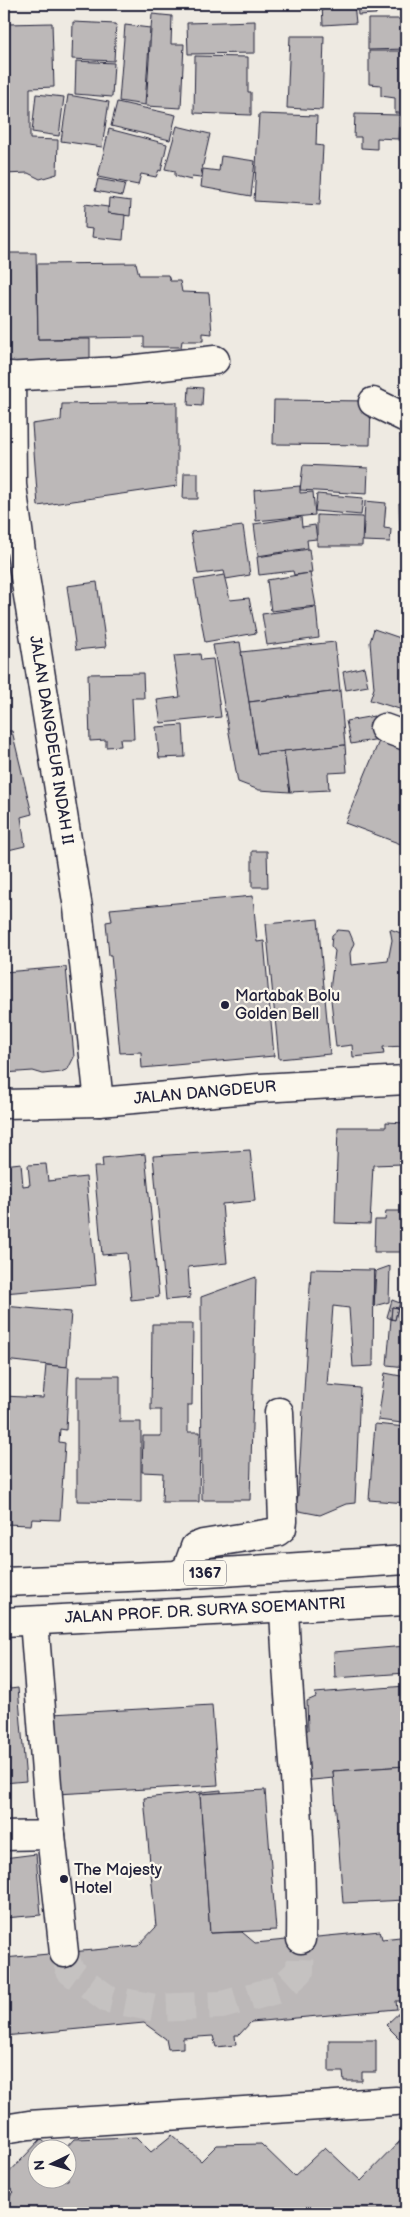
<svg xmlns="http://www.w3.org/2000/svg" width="410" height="2217" viewBox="0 0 410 2217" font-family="'Balsamiq Sans',sans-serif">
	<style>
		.building { fill: #bcb8b8; stroke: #22223b }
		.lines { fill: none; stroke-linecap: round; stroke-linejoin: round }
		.minor-tunnel { stroke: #c5c2c1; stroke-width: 28; stroke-dasharray: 28 14; stroke-linecap: butt }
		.minor-casing { stroke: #22223b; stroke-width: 31 }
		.major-casing { stroke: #22223b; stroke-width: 31 }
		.minor { stroke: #fbf7ec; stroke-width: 28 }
		.major { stroke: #fbf7ec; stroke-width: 28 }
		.poi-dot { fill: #22223b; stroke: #fbf7ec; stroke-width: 2 }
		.labels { text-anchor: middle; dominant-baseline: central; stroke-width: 4.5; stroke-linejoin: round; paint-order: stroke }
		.shield { fill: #fbf7ec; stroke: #636270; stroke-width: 1 }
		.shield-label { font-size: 15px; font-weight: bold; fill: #22223b }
		.street-label { font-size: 16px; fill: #22223b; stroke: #fbf7ec }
		.poi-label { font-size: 16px; fill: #22223b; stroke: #fbf7ec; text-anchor: start }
	</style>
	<rect width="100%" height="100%" fill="#eeeae2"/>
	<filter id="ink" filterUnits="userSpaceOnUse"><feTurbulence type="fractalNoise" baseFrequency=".02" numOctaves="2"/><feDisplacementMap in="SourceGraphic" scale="10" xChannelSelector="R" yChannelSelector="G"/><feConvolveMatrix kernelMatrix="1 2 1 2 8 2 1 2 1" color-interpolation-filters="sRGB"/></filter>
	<g filter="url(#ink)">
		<!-- building -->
		<g class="building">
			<path d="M322,4H354L356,23L323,25Z"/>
			<path d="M357,4H376V14L358,15Z"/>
			<path d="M396,4H406V11L396,9Z"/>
			<path d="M152,14L172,16L171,44H184L181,108L146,106Z"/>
			<path d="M368,19H406V49L368,50Z"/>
			<path d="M255,21V53L188,54L187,23Z"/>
			<path d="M73,22L116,24L114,61L72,59Z"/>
			<path d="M52,23L54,87L30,88V139L58,140L57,174L40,179L28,173L4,174V72H8L7,24Z"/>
			<path d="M125,25L150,28L145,105L119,101Z"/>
			<path d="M290,36H324L322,110L287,108Z"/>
			<path d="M369,51H406V113H395V98L381,96V85L369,84Z"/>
			<path d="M195,56L248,57V92H251V115L194,113Z"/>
			<path d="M76,61L114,63L112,97L75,94Z"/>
			<path d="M36,94L64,97L59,136L32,132Z"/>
			<path d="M68,95L109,102L102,147L61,141Z"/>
			<path d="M117,102L176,115L170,140L111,126Z"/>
			<path d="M259,114L317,116L316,145L323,146L320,205L254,201Z"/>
			<path d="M355,114L399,115L398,139L377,138V149L361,148V137H354Z"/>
			<rect x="399" y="117" width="7" height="23"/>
			<path d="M177,126L210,134L200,178L192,177L191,180L175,176V171L165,169Z"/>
			<path d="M109,129L167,144L161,171L159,170L156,177L141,174L138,185L98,177Z"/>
			<path d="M221,156L255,161L251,196L201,187L203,169L219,171Z"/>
			<path d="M98,179L125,184L122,196L95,191Z"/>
			<path d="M109,198L131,201L130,216L108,213Z"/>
			<path d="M85,204L108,207V213L125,215L123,240L92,237L93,229L84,228Z"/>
			<path d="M4,253H36L38,339H90V367H4Z"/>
			<path d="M136,263L139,275H168L170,281H180L182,292L209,293L212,334L203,333V341H182L181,347H144V337L38,339L37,264Z"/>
			<path d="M189,387L203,388L202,406L188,405Z"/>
			<path d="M274,400L371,401L370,445L273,444Z"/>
			<path d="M177,402V486L38,506L32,424L61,420L62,404Z"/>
			<path d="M303,465L368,468L367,494L300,490Z"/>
			<path d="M184,473H198V499H183Z"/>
			<path d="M300,486V493L313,492L315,515L256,521L254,490Z"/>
			<path d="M317,494L363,498L361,515L315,511Z"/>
			<path d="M365,501L386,503L384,528L391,529L390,542L363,541Z"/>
			<path d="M399,503H406V544H400Z"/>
			<path d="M317,515L363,517L362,546H317Z"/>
			<path d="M301,517L302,527L315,525L317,539L307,540L308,548L258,556L254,524Z"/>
			<path d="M243,526L250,575L226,579L224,571L198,574L191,532Z"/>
			<path d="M309,549L312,573L294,575L293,571L259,575L257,557Z"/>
			<path d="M310,573L316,606L271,611L267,580Z"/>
			<path d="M224,575L230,600L249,598L256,633L205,642L194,580Z"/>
			<path d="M97,582L106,647L76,650L67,586Z"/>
			<path d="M316,607L319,638L267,645L262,614Z"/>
			<path d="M374,629L406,640V711L370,700L374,688L370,642Z"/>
			<path d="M240,642L257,754L284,751L290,792L259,790L238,782L213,645Z"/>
			<path d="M335,642L340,691L249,702L241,652Z"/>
			<path d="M200,654L201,660L213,659L221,717L161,723L157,700L180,697L174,656Z"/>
			<path d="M364,667L368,686L346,690L343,672Z"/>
			<path d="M143,673L144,698H132L134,739H120L121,746L106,747V740L90,741L88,674Z"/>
			<path d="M340,691L345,745L257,754L249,702Z"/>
			<path d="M374,716L379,739L351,744L346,721Z"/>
			<path d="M183,725L185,757L159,758L156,727Z"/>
			<path d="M4,731H12L32,814L21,817L25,846L4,851Z"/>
			<path d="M379,741L406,751V846L345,823Z"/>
			<path d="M345,745L347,772L328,773L329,790L290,792L284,751Z"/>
			<path d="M252,851H267L268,887H252Z"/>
			<path d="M253,896L257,942L264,941L274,1056L142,1068L141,1052L120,1053L111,955H109L106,922L112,921L110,909Z"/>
			<path d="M318,919L330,1054L279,1059L266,924Z"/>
			<path d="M390,929L406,935V1046L383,1047L384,1054L353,1057L352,1045L336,1047L330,990L335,951L331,946L332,935L338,930L349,931L354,943L350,953L351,965L388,961L392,940Z"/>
			<path d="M66,967L74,1057L68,1069L61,1072L43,1074L33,1071L4,1073V972Z"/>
			<path d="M386,1122L406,1123V1252H374L375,1220H385L386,1211H401L402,1164L373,1165L370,1224L335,1223L338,1127H386Z"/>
			<path d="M250,1150L255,1201L222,1204L227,1263L188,1267L190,1298L166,1300L153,1156Z"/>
			<path d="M145,1154L159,1297L131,1300L127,1253L102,1255L94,1167H103L102,1158Z"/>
			<path d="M21,1163L23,1186L30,1185L28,1165L46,1164L48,1181L86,1177L96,1285L4,1293V1165Z"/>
			<path d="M390,1266L389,1302L374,1306L376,1271Z"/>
			<path d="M311,1269L374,1270L373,1366L353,1367L349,1308L333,1306L327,1385L360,1388L355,1503L346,1504L320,1515L294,1510L298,1496Z"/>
			<path d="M374,1270V1306H373Z"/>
			<path d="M256,1277L250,1500H202L201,1297Z"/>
			<path d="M392,1300L400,1303L398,1308L392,1307L391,1319L387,1317Z"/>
			<path d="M4,1306L71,1312L67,1367L4,1360Z"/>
			<path d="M392,1307L398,1308L395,1320L391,1319Z"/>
			<path d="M398,1308L406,1309V1367L387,1365L391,1319L395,1320Z"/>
			<path d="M152,1324H193L192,1405H188V1432H200L199,1502H162L163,1473L142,1472L143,1436H161V1410H151Z"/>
			<path d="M46,1365L69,1367L66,1430L60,1429L59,1442L65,1443L60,1520L32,1519L31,1525L4,1524V1396L43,1398Z"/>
			<path d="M385,1373L406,1377V1398L402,1423L378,1420Z"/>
			<path d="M77,1376H120V1422H141V1502L77,1501Z"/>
			<path d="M375,1424L406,1427V1503L369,1500Z"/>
			<path d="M406,1646V1673L335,1678L334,1652Z"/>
			<path d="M8,1682L10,1689L18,1688L26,1781L4,1783V1683Z"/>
			<path d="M406,1686V1766L333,1771L334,1778L302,1781L297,1732L308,1730L307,1701L316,1697L315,1693Z"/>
			<path d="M212,1705L218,1785L57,1794L52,1714Z"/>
			<path d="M406,1766V1900L343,1903L333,1771Z"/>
			<path d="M221,1790V1793L200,1794L210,1933L242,1932L255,1943L380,1931L382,1939L400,1937L406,2001H396L397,2009L251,2022L239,2035H235L236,2045L216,2047L213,2036L183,2038V2048L168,2049L166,2039L144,2023L4,2036V1958L138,1946L156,1927L144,1798Z"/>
			<path d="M265,1790L276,1930L210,1933L200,1794Z"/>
			<path d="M36,1854L41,1915L4,1918V1858Z"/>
			<path d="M406,2006V2045L386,2025Z"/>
			<path d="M329,2040H376V2072H362V2081H344L343,2072H329Z"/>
			<path d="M172,2135L201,2161L217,2145L261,2144L294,2176L325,2147L361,2181L406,2135V2213H4V2203L14,2192L4,2183V2178L41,2139L53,2150H38V2180H68V2150H64L74,2139L136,2137L151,2152Z"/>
		</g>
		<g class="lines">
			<!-- minor-tunnel -->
			<path class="minor-tunnel" d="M64,1953L70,1971L108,1999L156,2008L222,2005L280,1989L300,1971L301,1939"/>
			<defs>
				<g id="minor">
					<path d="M11,376L12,485L21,552L78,908L99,1102"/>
					<path d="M4,377L119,371L215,360"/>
					<path d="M373,402L406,418"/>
					<path d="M384,728L406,736"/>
					<path d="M4,1104L99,1102L260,1088L406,1080"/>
					<path d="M177,1575L187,1569L195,1547L203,1544L277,1532L282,1528L283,1521L279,1412"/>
					<path d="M284,1607C288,1718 303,1828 301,1939"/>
					<path d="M51,1835L64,1953"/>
					<path d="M4,1836L51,1835L34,1621"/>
					<path d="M4,2129L29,2125L396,2101"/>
				</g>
				<g id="major">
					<path d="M4,1582L177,1575L406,1560"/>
					<path d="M4,1622L406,1601"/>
				</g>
			</defs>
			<!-- minor casing -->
			<use href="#minor" class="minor-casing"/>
			<!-- major casing -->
			<use href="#major" class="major-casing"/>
			<!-- minor -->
			<use href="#minor" class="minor"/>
			<!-- major -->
			<use href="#major" class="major"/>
		</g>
	</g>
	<!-- markers -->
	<g class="poi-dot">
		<circle cx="225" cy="1005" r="5"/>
		<circle cx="64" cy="1879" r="5"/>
	</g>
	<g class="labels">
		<!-- shield labels -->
		<rect class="shield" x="184" y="1560.5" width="42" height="25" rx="4"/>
		<g class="shield-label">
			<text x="205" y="1573">1367</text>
		</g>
		<!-- street labels -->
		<g class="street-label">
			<text transform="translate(51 740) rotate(81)">JALAN DANGDEUR INDAH II</text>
			<text transform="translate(205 1093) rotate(-5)">JALAN DANGDEUR</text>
			<text transform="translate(205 1611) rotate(-3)">JALAN PROF. DR. SURYA SOEMANTRI</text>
		</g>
		<!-- poi labels -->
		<g class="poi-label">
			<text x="235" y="996">Martabak Bolu<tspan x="235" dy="18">Golden Bell</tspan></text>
			<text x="74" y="1870">The Majesty<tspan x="74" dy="18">Hotel</tspan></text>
		</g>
	</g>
	<!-- margin -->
	<rect width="410" height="2217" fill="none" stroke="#fbf7ec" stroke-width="20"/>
	<rect x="10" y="10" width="390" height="2197" fill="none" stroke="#22223b" stroke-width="2" filter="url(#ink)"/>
	<!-- north arrow -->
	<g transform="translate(52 2164) rotate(265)"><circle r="24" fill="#fbf7ec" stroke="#a4a2a5"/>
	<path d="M0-4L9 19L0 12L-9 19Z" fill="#22223b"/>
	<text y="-8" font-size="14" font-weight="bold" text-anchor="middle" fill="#22223b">N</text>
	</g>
</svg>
